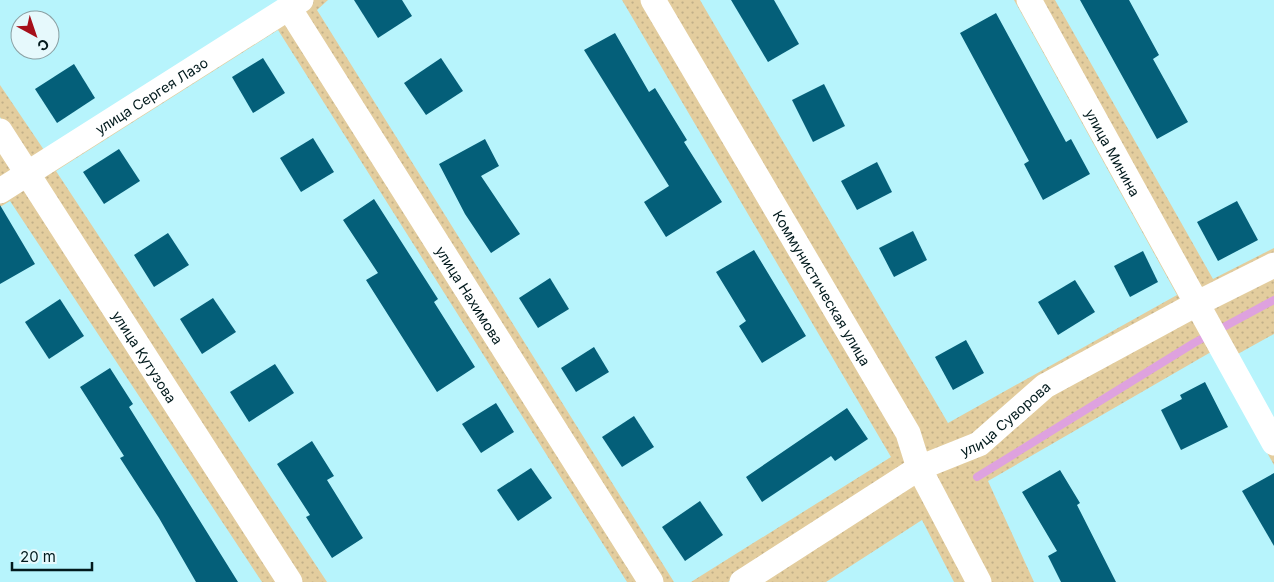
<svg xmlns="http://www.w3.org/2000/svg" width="1274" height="582" viewBox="0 0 1274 582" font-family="Inter,sans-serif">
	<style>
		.grass { fill: url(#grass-dots) }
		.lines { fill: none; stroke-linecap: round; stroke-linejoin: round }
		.stream { stroke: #dea2df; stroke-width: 8 }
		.building { fill: #045f79 }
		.minor { stroke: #fff; stroke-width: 25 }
		.labels { text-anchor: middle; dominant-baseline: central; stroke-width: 5; stroke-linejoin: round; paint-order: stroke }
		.street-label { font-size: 14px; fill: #021a1d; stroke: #e6f9fc }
	</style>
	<defs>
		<pattern id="grass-dots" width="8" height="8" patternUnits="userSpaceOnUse" patternTransform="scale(1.25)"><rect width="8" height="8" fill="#e3cd9e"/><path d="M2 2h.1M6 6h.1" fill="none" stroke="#c1af88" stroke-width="1.8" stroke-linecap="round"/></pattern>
	</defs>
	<rect width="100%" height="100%" fill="#b7f4fc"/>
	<!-- grass -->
	<g class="grass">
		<path d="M310,0H328L317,10L674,582H656L295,10Z"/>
		<path d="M622,0H643L900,437L910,464L728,582H691L891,457Z"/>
		<path d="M661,0H700L948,423L1177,295L1014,0H1023L1189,300L975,439L923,458Z"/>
		<path d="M1036,0H1055L1213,279L1274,248V259L1202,295Z"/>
		<path d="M288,15L645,582H627L278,30L56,171L327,582H297L37,174Z"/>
		<path d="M0,85L44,150L30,164L0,117Z"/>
		<path d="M0,142L20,172L0,179Z"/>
		<path d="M25,181L283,582H262L10,201L0,207V198Z"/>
		<path d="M1274,274V334L1236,355L1208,308Z"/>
		<path d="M1192,315L1274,455V465L1211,352L988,481L1034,582H985L926,473L1047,392Z"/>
		<path d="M918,478L972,582H954L922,520L826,582H758Z"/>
	</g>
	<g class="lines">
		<!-- stream -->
		<path class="stream" d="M977,477L1194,343L1274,300"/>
	</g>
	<!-- building -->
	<g class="building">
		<path d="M354,0H402L412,16L378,38Z"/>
		<path d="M731,0H774L799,44L768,62Z"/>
		<path d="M1080,0H1129L1159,55L1153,59L1188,122L1157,139Z"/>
		<path d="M996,13L1066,142L1071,139L1090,174L1043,200L1024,164L1029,161L960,33Z"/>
		<path d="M615,33L649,92L655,88L687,140L684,142L722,202L666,237L644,202L669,186L584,50Z"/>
		<path d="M263,58L285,93L253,113L232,77Z"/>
		<path d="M441,58L463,91L426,115L404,83Z"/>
		<path d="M74,64L95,98L57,123L35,89Z"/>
		<path d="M824,84L845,126L813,142L792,100Z"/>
		<path d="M313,138L334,172L301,192L280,158Z"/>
		<path d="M485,139L499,166L481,176L520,234L491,253L465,214L439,164Z"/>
		<path d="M119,149L140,181L104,204L83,172Z"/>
		<path d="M877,162L892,192L857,210L841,181Z"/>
		<path d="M374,199L438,299L434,302L475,367L437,392L366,280L378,273L343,220Z"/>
		<path d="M1237,201L1258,240L1218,261L1197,222Z"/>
		<path d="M0,205L35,264L0,284Z"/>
		<path d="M913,231L927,260L894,277L879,248Z"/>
		<path d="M168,233L189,265L154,287L134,255Z"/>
		<path d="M754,250L806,336L762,363L739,326L746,321L716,272Z"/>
		<path d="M1143,251L1158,282L1130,297L1114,266Z"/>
		<path d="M550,278L569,309L538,328L519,298Z"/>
		<path d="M1075,280L1095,312L1058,335L1038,302Z"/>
		<path d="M213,298L236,332L202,354L180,319Z"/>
		<path d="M60,299L84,336L49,359L25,322Z"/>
		<path d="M966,340L984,373L953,390L935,357Z"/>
		<path d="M594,347L609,372L576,392L561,368Z"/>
		<path d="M275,364L294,393L249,422L230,392Z"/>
		<path d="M110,368L133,404L129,407L238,582H196L159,518L120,458L124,456L80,387Z"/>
		<path d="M1205,382L1228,427L1181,450L1161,410L1182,399L1180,395Z"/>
		<path d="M496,403L514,432L481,453L462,424Z"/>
		<path d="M847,408L868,439L835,461L831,456L762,502L746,477Z"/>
		<path d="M634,416L654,447L622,467L602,437Z"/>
		<path d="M312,441L334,476L327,480L363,538L332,558L306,517L310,515L277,464Z"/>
		<path d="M531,468L552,498L518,521L497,490Z"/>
		<path d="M1060,470L1080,503L1077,505L1116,582H1061L1048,556L1057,551L1022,492Z"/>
		<path d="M1274,473V546L1242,491Z"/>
		<path d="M700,501L723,535L685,561L662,527Z"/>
	</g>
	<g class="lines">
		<!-- minor -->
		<g class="minor">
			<path id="s1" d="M653,0L908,433L919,468L979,582"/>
			<path id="s2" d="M1029,0L1274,443"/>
			<path id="s3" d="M289,8L651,582"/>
			<path id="s4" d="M0,131L290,582"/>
			<path id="s5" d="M0,191L301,0"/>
			<path id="s6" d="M742,582L919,468L979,444L1045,386L1198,303L1274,265"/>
		</g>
	</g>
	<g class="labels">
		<!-- street labels -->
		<g class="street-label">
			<text stroke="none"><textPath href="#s5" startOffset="179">улица Сергея Лазо</textPath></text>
			<text stroke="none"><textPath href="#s2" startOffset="174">улица Минина</textPath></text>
			<text stroke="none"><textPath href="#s1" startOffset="334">Коммунистическая улица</textPath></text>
			<text stroke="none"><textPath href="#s3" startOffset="339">улица Нахимова</textPath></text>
			<text stroke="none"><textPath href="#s4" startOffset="268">улица Кутузова</textPath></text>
			<text stroke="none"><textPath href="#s6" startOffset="311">улица Суворова</textPath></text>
		</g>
	</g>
	<!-- north arrow -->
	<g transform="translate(35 35) rotate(140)"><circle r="24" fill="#e6f9fc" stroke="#8ba0a3"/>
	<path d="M0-4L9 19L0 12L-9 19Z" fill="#a6101a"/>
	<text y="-8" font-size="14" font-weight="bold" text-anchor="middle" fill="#021a1d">С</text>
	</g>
	<!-- scale -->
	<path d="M12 562v8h80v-8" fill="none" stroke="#021a1d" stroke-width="2.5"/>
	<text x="20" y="562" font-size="15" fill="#021a1d" stroke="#e6f9fc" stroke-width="4" paint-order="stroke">20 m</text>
</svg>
